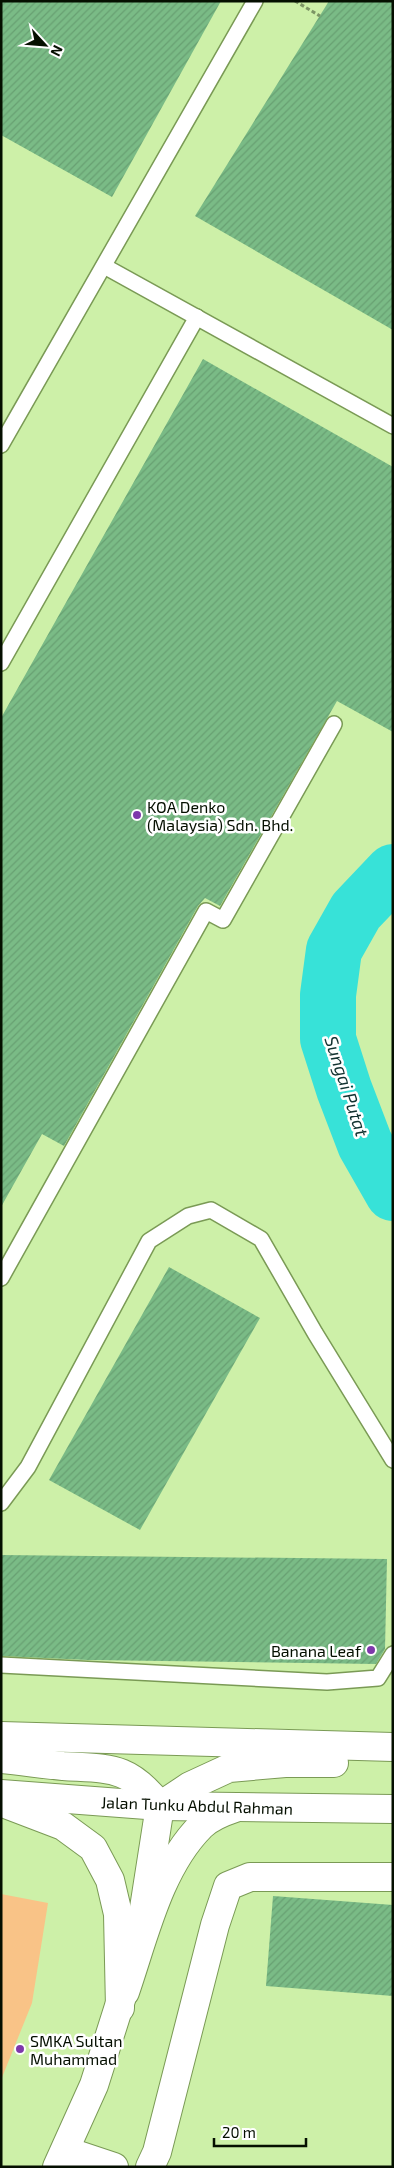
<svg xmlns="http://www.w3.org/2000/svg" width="394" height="2168" viewBox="0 0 394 2168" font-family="'Exo 2',sans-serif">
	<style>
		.green { fill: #f9c387 }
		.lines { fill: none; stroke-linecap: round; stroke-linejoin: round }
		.river { stroke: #37e2d8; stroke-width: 56 }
		.building { fill: url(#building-hatch) }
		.lane-casing { stroke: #7a9a55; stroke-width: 18 }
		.street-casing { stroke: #7a9a55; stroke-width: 30 }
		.secondary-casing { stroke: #7a9a55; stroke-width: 30 }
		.primary-casing { stroke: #7a9a55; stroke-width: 30 }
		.path { stroke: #7c9564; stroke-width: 3; stroke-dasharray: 4 2.5; stroke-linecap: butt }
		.lane { stroke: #fff; stroke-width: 15 }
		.street { stroke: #fff; stroke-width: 28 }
		.secondary { stroke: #fff; stroke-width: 28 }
		.primary { stroke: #fff; stroke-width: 28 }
		.poi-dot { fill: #7e38ab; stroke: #fff; stroke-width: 2 }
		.labels { text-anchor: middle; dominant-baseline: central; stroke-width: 5; stroke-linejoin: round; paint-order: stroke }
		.poi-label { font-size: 16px; fill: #050f00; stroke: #fff; text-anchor: start }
		.street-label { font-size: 16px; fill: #050f00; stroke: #fff }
		.water-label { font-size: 18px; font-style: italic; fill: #113230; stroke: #fff }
	</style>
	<defs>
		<pattern id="building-hatch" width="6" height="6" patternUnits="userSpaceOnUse" patternTransform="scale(1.25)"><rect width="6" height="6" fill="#7abb86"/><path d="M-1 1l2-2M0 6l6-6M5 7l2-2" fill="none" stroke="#68a072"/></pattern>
	</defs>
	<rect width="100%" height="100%" fill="#cdf0a8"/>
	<!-- green -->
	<path class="green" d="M1,1894L48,1903L32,2003L1,2080Z"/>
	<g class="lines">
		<!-- river -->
		<path class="river" d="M393,872L356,911L334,950L328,995V1039L344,1089L365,1144L393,1193"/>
	</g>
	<!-- building -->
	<g class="building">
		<path d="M1,1H221L112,197L1,135Z"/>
		<path d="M329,1H393V330L195,216Z"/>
		<path d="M203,359L393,467V732L337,701L220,906L205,898L198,906L64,1146L42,1134L1,1207V718Z"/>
		<path d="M169,1267L260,1318L140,1530L49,1480Z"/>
		<path d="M1,1555L387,1559L385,1649L376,1664L88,1660L1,1656Z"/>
		<path d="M273,1896L393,1905V1996L266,1986Z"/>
	</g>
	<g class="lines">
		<defs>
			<g id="lane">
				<path d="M104,266L393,426"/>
				<path d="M1,445L255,1"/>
				<path d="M1,663L197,317"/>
				<path d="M1,1278L206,911L223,920L334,724"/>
				<path d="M1,1503L28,1467L149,1241L188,1216L211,1210L261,1239L315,1333L393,1460"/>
				<path d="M1,1665L327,1682L378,1678L393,1654"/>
			</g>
			<g id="street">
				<path d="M66,2151L114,2167"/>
				<path d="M150,2167L157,2152L215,1925L228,1886L250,1877H393"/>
			</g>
			<g id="secondary">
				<path d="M142,1921L160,1806"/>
				<path d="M57,2167L94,2085L126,1984"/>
			</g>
			<g id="primary">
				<path d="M1,1736L393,1747"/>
				<path d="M1,1759C22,1761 42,1764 63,1766C110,1769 128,1765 160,1806"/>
				<path d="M1,1794L160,1806L393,1809"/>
				<path d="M8,1805L63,1826L93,1848L110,1880L118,1914L120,2008"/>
				<path d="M160,1806L190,1786L229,1768L285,1763H334"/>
				<path d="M125,1992C144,1937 159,1868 201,1826C210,1817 223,1812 235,1808"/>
			</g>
		</defs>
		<!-- lane casing -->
		<use href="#lane" class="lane-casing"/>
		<!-- street casing -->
		<use href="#street" class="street-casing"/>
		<!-- secondary casing -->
		<use href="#secondary" class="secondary-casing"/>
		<!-- primary casing -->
		<use href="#primary" class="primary-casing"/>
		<!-- path -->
		<path class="path" d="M295,1L320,16"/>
		<!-- lane -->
		<use href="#lane" class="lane"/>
		<!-- street -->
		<use href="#street" class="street"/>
		<!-- secondary -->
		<use href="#secondary" class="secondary"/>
		<!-- primary -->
		<use href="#primary" class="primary"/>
	</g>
	<!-- markers -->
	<g class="poi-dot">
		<circle cx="137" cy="815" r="5"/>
		<circle cx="371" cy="1650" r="5"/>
		<circle cx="20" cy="2049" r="5"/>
	</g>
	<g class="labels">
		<!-- poi labels -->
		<g class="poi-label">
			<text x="147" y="806">KOA Denko<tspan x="147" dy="18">(Malaysia) Sdn. Bhd.</tspan></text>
			<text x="361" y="1650" text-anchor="end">Banana Leaf</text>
			<text x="30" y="2040">SMKA Sultan<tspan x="30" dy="18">Muhammad</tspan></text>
		</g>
		<!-- street labels -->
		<g class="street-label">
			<text transform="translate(197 1805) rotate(2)">Jalan Tunku Abdul Rahman</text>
		</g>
		<!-- water labels -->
		<g class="water-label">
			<text transform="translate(347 1086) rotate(72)">Sungai Putat</text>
		</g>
	</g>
	<!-- border -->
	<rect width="394" height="2168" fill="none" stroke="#050f00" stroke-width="5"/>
	<!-- north arrow -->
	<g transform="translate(45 45) rotate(116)" stroke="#ffffff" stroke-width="4" paint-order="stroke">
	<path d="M0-4L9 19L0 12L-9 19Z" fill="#050f00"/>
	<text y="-8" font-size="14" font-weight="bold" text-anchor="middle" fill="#050f00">N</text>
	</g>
	<!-- scale -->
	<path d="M214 2138v8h92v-8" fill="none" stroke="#050f00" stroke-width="2.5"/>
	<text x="222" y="2138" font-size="15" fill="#050f00" stroke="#ffffff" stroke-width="4" paint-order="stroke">20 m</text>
</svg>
